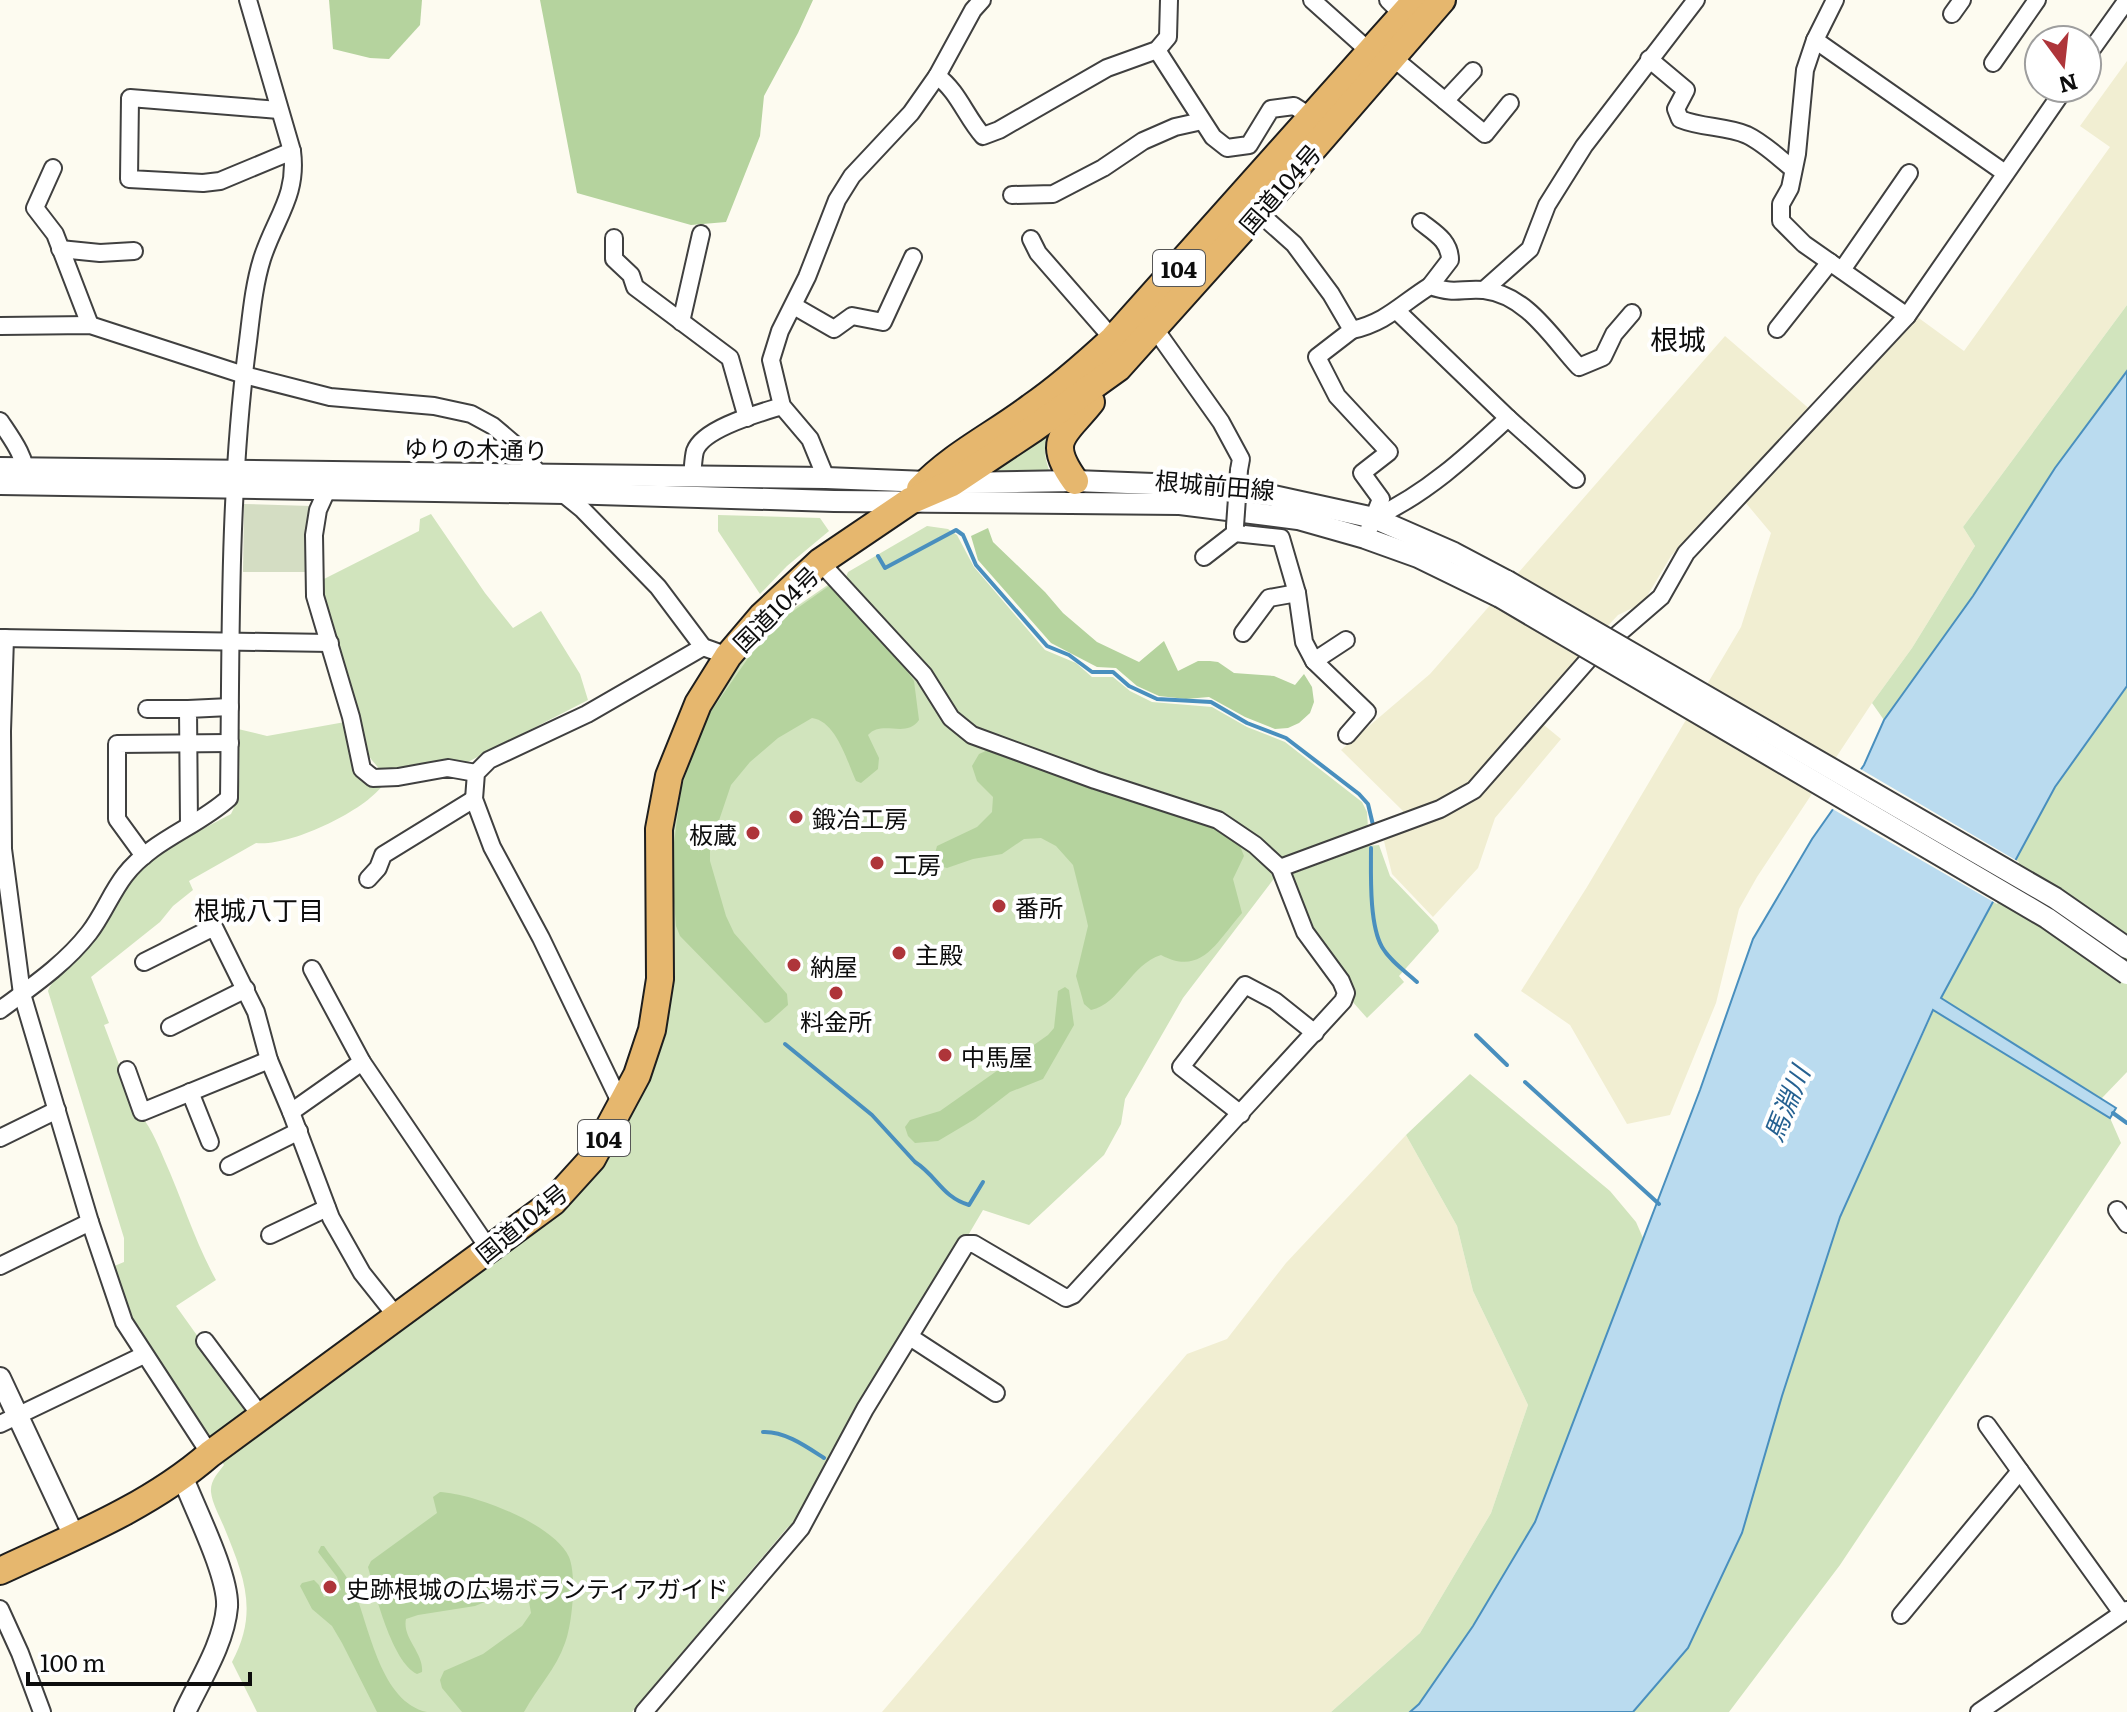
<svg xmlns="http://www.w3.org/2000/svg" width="2127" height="1712" viewBox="0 0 2127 1712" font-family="Literata,'Noto Sans JP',serif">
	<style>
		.farmland { fill: #f1eed2 }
		.green { fill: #d1e4bd }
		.forest { fill: #b5d39e }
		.cemetery { fill: #d4ddc3 }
		.water { fill: #badbef; stroke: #498fbe; stroke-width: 2 }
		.pier { fill: #fdfbf0 }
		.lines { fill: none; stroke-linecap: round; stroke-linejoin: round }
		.stream { stroke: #498fbe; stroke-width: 4 }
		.minor-casing { stroke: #404040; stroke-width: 20 }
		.tertiary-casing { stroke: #404040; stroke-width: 24 }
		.trunk-casing { stroke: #1e1e1e; stroke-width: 30 }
		.minor { stroke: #fff; stroke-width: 16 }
		.tertiary { stroke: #fff; stroke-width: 20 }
		.trunk { stroke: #e6b76e; stroke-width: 26 }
		.minor-bridge-casing { stroke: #404040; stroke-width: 20; stroke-linecap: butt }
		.tertiary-bridge-casing { stroke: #404040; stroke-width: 24; stroke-linecap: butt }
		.minor-bridge { stroke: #fff; stroke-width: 16 }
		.tertiary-bridge { stroke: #fff; stroke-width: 20 }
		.poi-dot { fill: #ae353a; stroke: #fff; stroke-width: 3 }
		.labels { text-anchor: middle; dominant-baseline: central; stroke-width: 8; stroke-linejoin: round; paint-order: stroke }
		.shield { fill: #fff; stroke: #565656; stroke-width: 2 }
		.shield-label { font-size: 22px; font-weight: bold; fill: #0d0d0d }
		.street-label { font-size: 24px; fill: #0d0d0d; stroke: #fff }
		.poi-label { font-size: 24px; fill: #0d0d0d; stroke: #fff; text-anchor: start }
		.neighbourhood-label { font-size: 26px; fill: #0d0d0d; stroke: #fff }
		.water-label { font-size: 26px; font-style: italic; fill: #256191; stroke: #fff }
		.quarter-label { font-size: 28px; fill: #0d0d0d; stroke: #fff }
	</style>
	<rect width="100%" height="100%" fill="#fdfbf0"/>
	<!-- farmland -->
	<g class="farmland">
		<path d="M2127,61V305L1963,527L1975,546L1912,648L1872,703L1757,877L1739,909L1716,1003L1670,1115L1627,1124L1570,1025L1521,991L1587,887L1741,627L1771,533L1735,490L1671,556L1643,603L1618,615L1528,712L1561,739L1495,818L1478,868L1433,917L1392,874L1384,841L1403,811L1341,750L1430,674L1725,336L1820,418L1916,316L1964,351L2110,147L2080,126Z"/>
		<path d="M1406,1135L1457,1226L1473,1291L1528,1405L1491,1513L1420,1633L1331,1712H882L1187,1354L1227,1339L1286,1263Z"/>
	</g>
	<!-- green -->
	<g class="green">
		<path d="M2127,305V371L2055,468L1973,596L1884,720L1872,703L1912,648L1975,546L1963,527Z"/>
		<path d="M1050,430L1052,433C1043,446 1044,455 1049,470L994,471V466Z"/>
		<path d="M431,514L485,593L513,628L541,611L580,674L588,700L464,764L382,772L365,752L323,596L322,580L419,531L420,519Z"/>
		<path d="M718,515L820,518L829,531L787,566L760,594L718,531Z"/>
		<path d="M927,526L948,529L957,535L974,567L1045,650L1076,663L1092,677H1113L1130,691L1152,702L1212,707L1247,727L1285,742L1362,802L1367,812L1368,828L1288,859L1280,857L1232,823L988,737L959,719L847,583L846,577L848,572Z"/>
		<path d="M832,582L920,677L953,724L1217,824L1267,863L1276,876L1183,998L1125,1099L1121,1124L1104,1155L1029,1225L983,1210L802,1517L787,1528L632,1712H257L232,1662C259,1612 244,1576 224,1527C220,1517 212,1503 211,1492C210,1481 218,1473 224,1465L220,1458L549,1219L665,1009L674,960L667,865L676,789L706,711L757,639L777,620Z"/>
		<path d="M2127,686V1072L2101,1099L1941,998L2055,787Z"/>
		<path d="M345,722L356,769L383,785C363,812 289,847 256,843L189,881L193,890L173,906L160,922L91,977L109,1023L104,1025L136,1110C149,1123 157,1142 164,1159C182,1199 195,1242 216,1280L176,1306L249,1408L212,1436L206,1435L131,1321L112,1267L124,1262V1238L48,991C53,976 85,952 97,937C111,922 117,900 129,884C150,854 199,831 231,814C244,791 238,755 238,729L267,736Z"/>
		<path d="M1379,845L1390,876L1437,925L1439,931L1399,976L1404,982L1367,1018L1351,1000L1353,996L1346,980L1307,928L1288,880L1292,874L1366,846Z"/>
		<path d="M1934,1010L2110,1118L2121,1143L1840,1565L1729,1712H1633L1688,1648L1742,1533L1782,1396L1840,1217Z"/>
		<path d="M1470,1074L1610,1191L1636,1222L1643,1238L1535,1522L1473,1626L1419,1704L1410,1712H1331L1420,1633L1491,1513L1528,1405L1473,1291L1457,1226L1406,1135Z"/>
	</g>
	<!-- forest -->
	<g class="forest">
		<path d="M329,0H422L420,25L389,59L370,58L333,49Z"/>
		<path d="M540,0H813L798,33L764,96L760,136L726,222L691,225L577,193Z"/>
		<path d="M988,528L993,542L1045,592L1063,613L1097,642L1139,662L1164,641L1178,671L1198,661H1210L1218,662L1234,673L1274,676L1295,685L1304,674L1312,687L1314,702L1310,713L1299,723L1288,728L1275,729L1245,717L1209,697L1186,699L1159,696L1137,686L1116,668L1097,667L1051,643L978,560L971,536Z"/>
		<path d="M829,586H833L862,622L900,661L914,681L919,720C906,739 882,719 868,735L879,758L878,769L861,783L856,781C847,761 836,721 812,718L778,738L750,762L731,785L710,847V861L726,916L734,933L787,994L788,1005L769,1022L765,1023L680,936L676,926L671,865L681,790L695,745L710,713L753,651L779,621Z"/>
		<path d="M988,750L1101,791L1210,825L1240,846L1244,856L1233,879L1242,913C1217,941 1202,977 1161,955C1131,964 1120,1004 1091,1010L1084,1004L1076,976L1088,926L1086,917L1073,865L1056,846L1041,838L1024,839L1002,854L973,859L947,868L936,865L934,857L937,846L977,827L992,812L993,797L977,781L972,766L979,754Z"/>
		<path d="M1065,987L1069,990L1074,1025L1043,1079L1010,1092L975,1119L938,1141L915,1143L908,1136L905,1127L910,1120L940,1111L1048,1035L1054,1028L1058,991Z"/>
		<path d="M440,1492C475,1494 554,1524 569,1557C577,1576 572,1625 565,1643C556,1669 537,1688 524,1712H462L442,1688L440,1680L444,1671L483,1654L522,1626L531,1613L528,1596L520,1592L507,1593L475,1606L418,1615L406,1619C402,1638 424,1653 422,1672L417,1674C392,1662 375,1593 368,1567L371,1561L437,1513L433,1497Z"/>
		<path d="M321,1546H324C334,1561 348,1576 355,1593C370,1629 381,1702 427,1712H377L342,1643L332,1626L312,1609L300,1586L302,1583L314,1580L319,1585L324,1597L341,1590L337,1577L318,1552Z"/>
	</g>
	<!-- cemetery -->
	<path class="cemetery" d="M244,504L311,506L309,572H243Z"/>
	<!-- water -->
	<path class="water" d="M2127,371V686L2055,787L1941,998L2116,1108L2110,1118L1933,1010L1840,1217L1782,1396L1742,1533L1688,1648L1633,1712H1410L1419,1704L1473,1626L1535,1522L1700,1090L1753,939L1812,839L1864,765L1884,720L1973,596L2055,468Z"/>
	<!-- pier -->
	<path class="pier" d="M1857,767L2019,862L1997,904L1829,807Z"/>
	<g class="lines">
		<!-- stream -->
		<g class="stream">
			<path d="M878,556L885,568L956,530L963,535L976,565L1047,646L1069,655L1092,672H1113L1129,686L1157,699L1211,702L1247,723L1286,738L1359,794L1368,804L1373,825"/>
			<path d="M1371,848C1371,874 1369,924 1382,947C1390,961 1405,971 1417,982"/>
			<path d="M1476,1035L1507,1065"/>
			<path d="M785,1044L872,1115L915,1162C937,1176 942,1197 969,1205L983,1182"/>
			<path d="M1525,1082L1659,1204"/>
			<path d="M2113,1113L2127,1123"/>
			<path d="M763,1432C785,1431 807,1447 824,1458"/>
		</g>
		<defs>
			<g id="minor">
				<path d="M1312,0L1369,51"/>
				<path d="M1388,0L1403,15"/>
				<path d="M1835,0L1815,40L1805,70L1797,154L1790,188L1781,204V221L1804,244L1907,316"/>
				<path d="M1952,14L1962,0"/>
				<path d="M1815,40L2005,173"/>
				<path d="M1157,50L1213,137L1227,148L1249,145L1271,109L1294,106L1316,120"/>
				<path d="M2087,56L2127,0"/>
				<path d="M1392,57L1485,134L1510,103"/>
				<path d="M1649,59L1686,90L1676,109L1680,119C1702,128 1726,126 1747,135C1764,143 1779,158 1793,169"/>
				<path d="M1993,63L2037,0"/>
				<path d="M937,76C958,91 966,117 983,136L999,130L1107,68L1157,50L1168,37L1169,0"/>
				<path d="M1445,101L1473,71"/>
				<path d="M279,110L130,98L129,179L203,183L220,181L292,151"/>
				<path d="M53,168L35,208L55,234L90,325"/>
				<path d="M1012,195L1053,194L1103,168L1143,141L1175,127L1202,121"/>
				<path d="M1258,212L1294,244L1331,294L1352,330L1317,357L1337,396L1389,452L1362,473L1381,499L1369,529"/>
				<path d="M1421,222C1435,233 1450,241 1450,260L1430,286"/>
				<path d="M614,238V259L631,275L635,287L730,358L747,418"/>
				<path d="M1031,239L1038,253L1113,339"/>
				<path d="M60,249L100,253L134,251"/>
				<path d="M1842,270L1909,173"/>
				<path d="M1484,290L1530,249L1547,205L1584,146L1696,0"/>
				<path d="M794,306L834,329L852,316L883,322L913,257"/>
				<path d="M681,322L701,234"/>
				<path d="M0,326L90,325L244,375L330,397L434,406L471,414L493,426L513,443L540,475L582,509L658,587L703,647L728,656"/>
				<path d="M1155,329L1221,422L1241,459L1239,470"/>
				<path d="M1777,329L1830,262"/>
				<path d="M1352,330C1387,322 1401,304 1430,286C1456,295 1461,288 1484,290C1527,295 1552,338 1579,367L1603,357L1614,334L1632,313"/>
				<path d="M1508,418L1576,479"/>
				<path d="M0,421C12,439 26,457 26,478"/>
				<path d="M692,476C693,469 693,459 695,451C703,428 760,413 782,406"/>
				<path d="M826,478L810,439L782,406L771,360L780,331L807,277L837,200L852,176L911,113L937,76L973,10L982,0"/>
				<path d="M327,490L318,510L314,535L315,596L351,717L362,769L373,778L398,777L448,768L476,773"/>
				<path d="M1374,518C1426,494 1466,457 1508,418L1398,312"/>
				<path d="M1235,526V533L1281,538L1297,593L1304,642L1314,661L1367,712L1347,735"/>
				<path d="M1204,557L1235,533"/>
				<path d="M1243,633L1269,598L1297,593"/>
				<path d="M0,638L330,643"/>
				<path d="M5,638L2,731L3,849L22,994L90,1222L124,1322L210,1454"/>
				<path d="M1314,661L1346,640"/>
				<path d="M147,709H188"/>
				<path d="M189,825L188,709L230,707"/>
				<path d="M144,856L117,819V744L230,743"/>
				<path d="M1280,868L1440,809L1474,790L1588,660L1661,597L1686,553L1907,316L2065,88"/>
				<path d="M368,879L378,868L383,855L474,799"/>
				<path d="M144,962L214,927L256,1012L269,1060L291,1112L331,1218L362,1273L397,1317"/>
				<path d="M312,969L362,1062L489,1249"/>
				<path d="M0,1010C31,987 65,964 89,933C103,915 111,893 125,875C152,840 197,827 229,798C231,649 228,497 247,349C251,319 253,288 262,259C275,218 298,196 292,151L248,0"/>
				<path d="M170,1027L246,989"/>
				<path d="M127,1070L142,1112L269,1060"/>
				<path d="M190,1092L210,1142"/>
				<path d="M622,1106L541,938L492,847L474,799L476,773L489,760L587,714L703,647"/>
				<path d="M291,1112L362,1062"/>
				<path d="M1241,1114L1181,1067L1245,985L1275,1001L1315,1033"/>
				<path d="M0,1138L57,1110"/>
				<path d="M229,1166L299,1131"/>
				<path d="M2117,1210L2127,1224"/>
				<path d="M270,1235L327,1208"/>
				<path d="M0,1266L90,1222"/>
				<path d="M910,1337L996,1393"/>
				<path d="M205,1341L261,1416"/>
				<path d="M0,1424L144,1355"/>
				<path d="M1987,1425L2122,1613"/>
				<path d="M0,1609L20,1653L42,1712"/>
				<path d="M1901,1615L2020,1471"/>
				<path d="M644,1712L801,1528L865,1409L966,1244H974L1066,1298L1073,1295L1343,1001L1346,993L1341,981L1305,932L1280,868L1255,845L1218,820L1095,780L972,735L951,718L924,675L820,562"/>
				<path d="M1979,1712L2127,1610"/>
			</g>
			<g id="tertiary">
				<path d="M0,468L826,478L952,483L1075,481L1180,485L1269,495L1374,518L1454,553L1507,581"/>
				<path d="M0,484L564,493L834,501L1180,504L1298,519L1365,538L1418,557L1500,597"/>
				<path d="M0,1378L74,1536"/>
				<path d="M183,1478C195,1509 229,1576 227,1607C224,1643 200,1680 185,1712"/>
			</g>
			<g id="trunk">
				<path d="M1075,481C1045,439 1065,435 1091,402"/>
				<path d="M920,489C952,455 994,435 1031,407C1060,387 1087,363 1113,339L1416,0"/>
				<path d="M0,1571C73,1537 149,1507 210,1454L553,1202L592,1159L637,1075L652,1030L660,979L659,829L669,776L698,704L728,656L762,616L820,562L910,501L952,483L1033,429L1118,368L1258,212L1442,0"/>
			</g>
		</defs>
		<!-- minor casing -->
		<use href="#minor" class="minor-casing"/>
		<!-- tertiary casing -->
		<use href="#tertiary" class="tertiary-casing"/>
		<!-- trunk casing -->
		<use href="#trunk" class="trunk-casing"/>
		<!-- minor -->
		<use href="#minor" class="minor"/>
		<!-- tertiary -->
		<use href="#tertiary" class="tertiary"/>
		<!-- trunk -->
		<use href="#trunk" class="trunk"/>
		<defs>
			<path id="minor-bridge" d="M1235,526L1239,470"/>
			<g id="tertiary-bridge">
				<path d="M1507,581L2055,898L2127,948"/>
				<path d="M1500,597L2047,918L2127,974"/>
			</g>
		</defs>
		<!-- minor-bridge casing -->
		<use href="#minor-bridge" class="minor-bridge-casing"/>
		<!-- tertiary-bridge casing -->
		<use href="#tertiary-bridge" class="tertiary-bridge-casing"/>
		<!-- minor-bridge -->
		<use href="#minor-bridge" class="minor-bridge"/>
		<!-- tertiary-bridge -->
		<use href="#tertiary-bridge" class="tertiary-bridge"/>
	</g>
	<!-- markers -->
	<g class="poi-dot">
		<circle cx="796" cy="817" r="8"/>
		<circle cx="753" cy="833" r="8"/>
		<circle cx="877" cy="863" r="8"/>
		<circle cx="999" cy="906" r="8"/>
		<circle cx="899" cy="953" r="8"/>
		<circle cx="794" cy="965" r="8"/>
		<circle cx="836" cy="993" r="8"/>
		<circle cx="945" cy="1055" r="8"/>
		<circle cx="330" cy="1587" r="8"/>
	</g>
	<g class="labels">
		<!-- shield labels -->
		<g class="shield">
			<rect x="1153" y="250" width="52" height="36" rx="6"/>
			<rect x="578" y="1120" width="52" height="36" rx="6"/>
		</g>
		<g class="shield-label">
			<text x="1179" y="268">104</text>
			<text x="604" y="1138">104</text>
		</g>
		<!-- street labels -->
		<g class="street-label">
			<text transform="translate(1279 188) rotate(-49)">国道104号</text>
			<text transform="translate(476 448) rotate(1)">ゆりの木通り</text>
			<text transform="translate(1215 484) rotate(5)">根城前田線</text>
			<text transform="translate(775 608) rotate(-45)">国道104号</text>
			<text transform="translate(521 1222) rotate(-39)">国道104号</text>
		</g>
		<!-- poi labels -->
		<g class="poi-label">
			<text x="812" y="817">鍛冶工房</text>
			<text x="737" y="833" text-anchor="end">板蔵</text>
			<text x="893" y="863">工房</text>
			<text x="1015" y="906">番所</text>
			<text x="915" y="953">主殿</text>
			<text x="810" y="965">納屋</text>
			<text x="836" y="1020" text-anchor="middle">料金所</text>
			<text x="961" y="1055">中馬屋</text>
			<text x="346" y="1587">史跡根城の広場ボランティアガイド</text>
		</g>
		<!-- neighbourhood labels -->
		<g class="neighbourhood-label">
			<text x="259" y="908">根城八丁目</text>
		</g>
		<!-- water labels -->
		<g class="water-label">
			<text transform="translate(1785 1103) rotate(-68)">馬淵川</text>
		</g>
		<!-- quarter labels -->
		<g class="quarter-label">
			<text x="1678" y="338">根城</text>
		</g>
	</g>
	<!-- north arrow -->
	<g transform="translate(2063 64) rotate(165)"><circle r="38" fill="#ffffff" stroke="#9e9e9e" stroke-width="2"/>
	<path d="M0-6L14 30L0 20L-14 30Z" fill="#ae353a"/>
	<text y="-12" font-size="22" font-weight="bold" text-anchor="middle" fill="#0d0d0d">N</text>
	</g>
	<!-- scale -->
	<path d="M28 1672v12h222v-12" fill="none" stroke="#0d0d0d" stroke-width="4"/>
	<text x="40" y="1672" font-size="24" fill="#0d0d0d" stroke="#ffffff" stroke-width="6" paint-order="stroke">100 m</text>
</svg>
